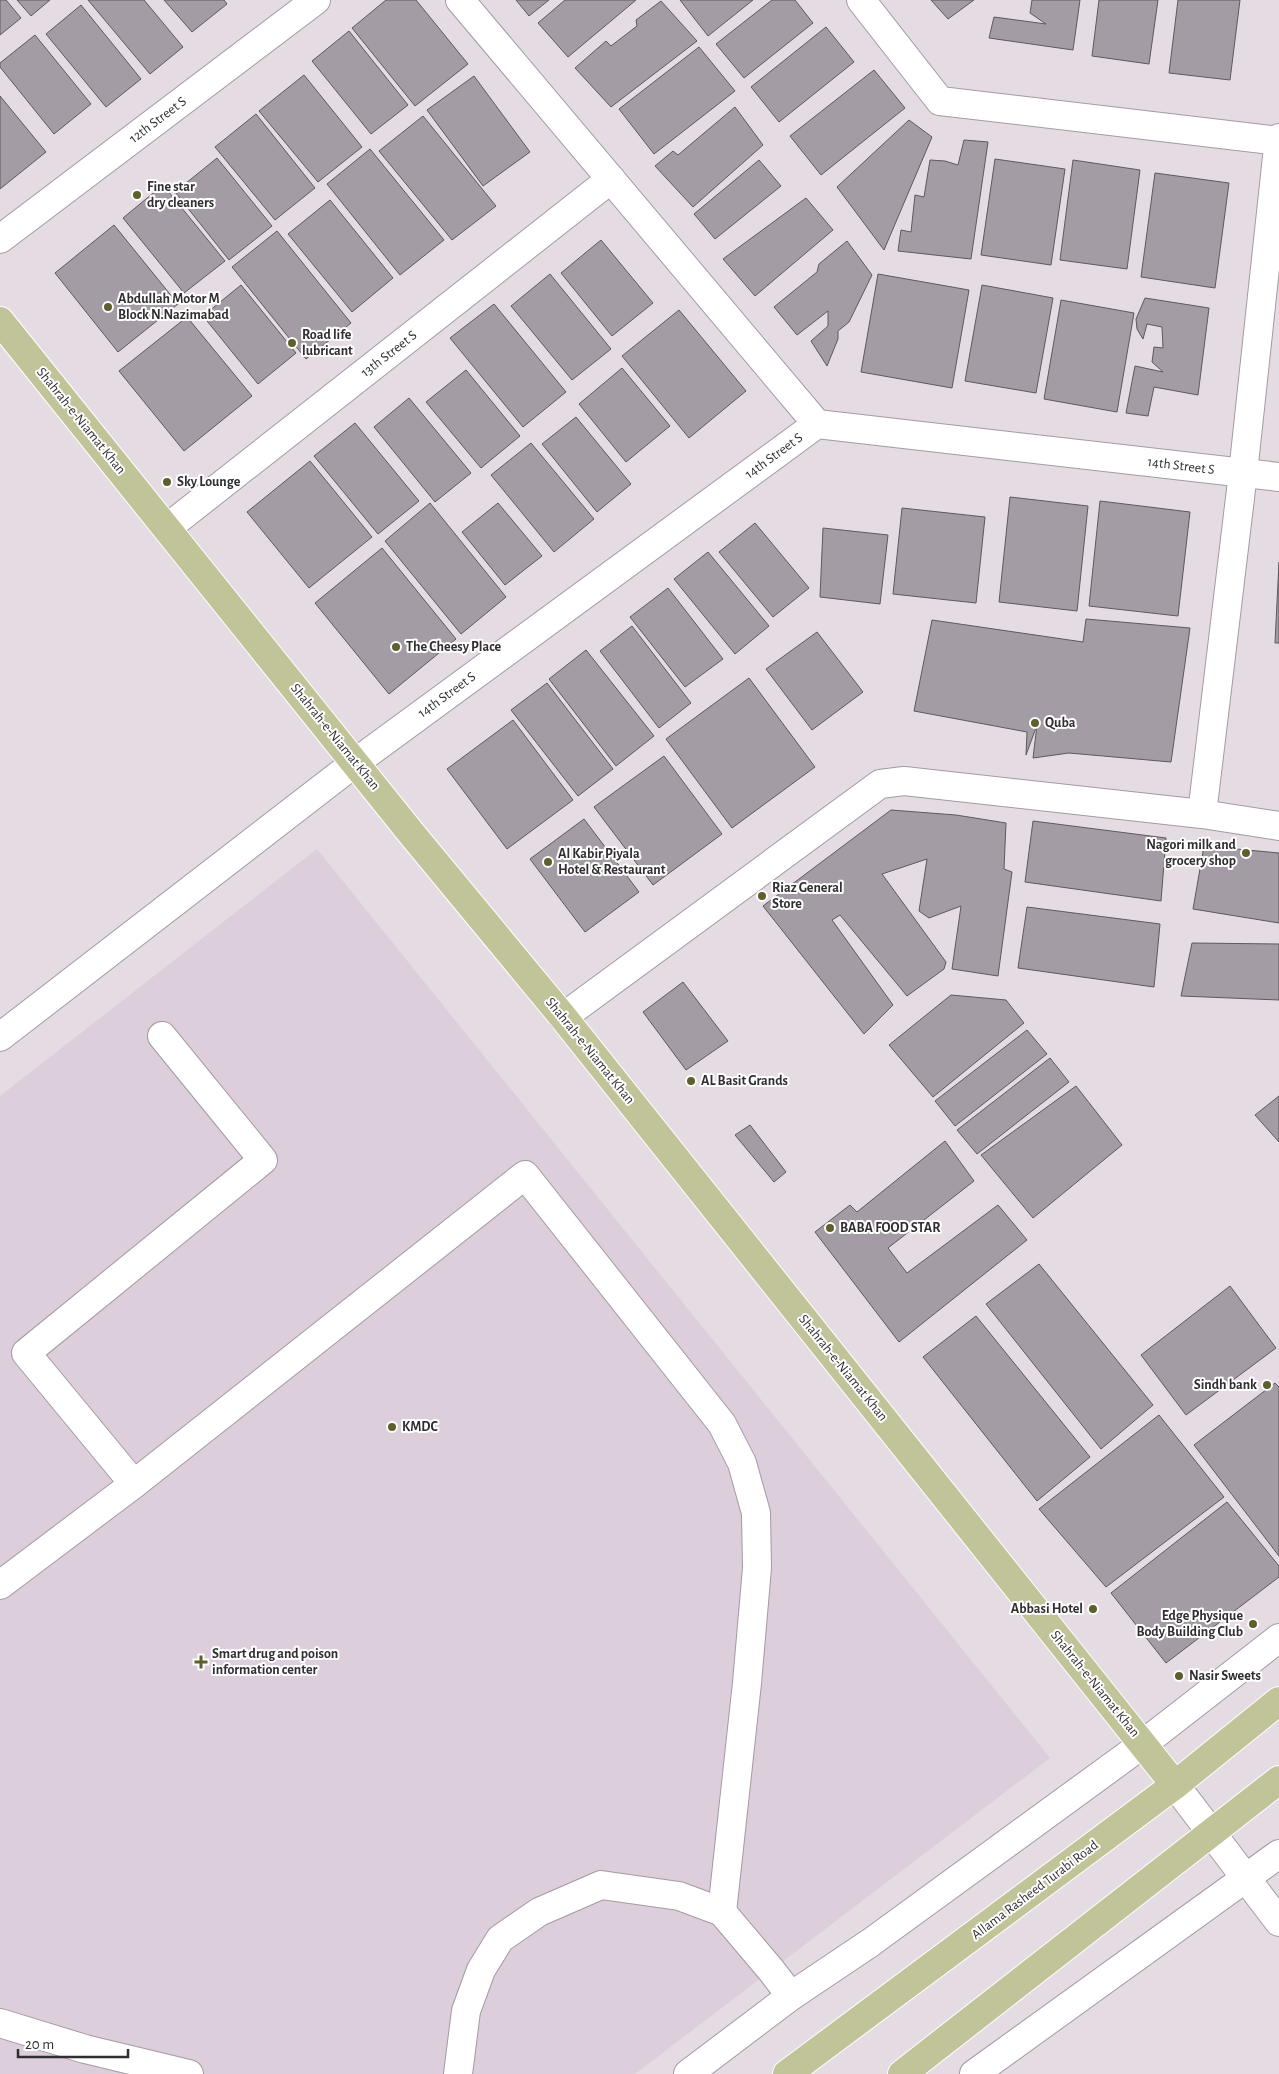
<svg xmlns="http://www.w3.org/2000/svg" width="1279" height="2074" viewBox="0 0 1279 2074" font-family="'Alegreya Sans',sans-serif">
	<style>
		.built { fill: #ddcedc }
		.building { fill: #a49ca4; stroke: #5f585f }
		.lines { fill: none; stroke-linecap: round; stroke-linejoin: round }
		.minor-casing { stroke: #a39aa2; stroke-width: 30 }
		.major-casing { stroke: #fff; stroke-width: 30 }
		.minor { stroke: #fff; stroke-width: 28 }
		.major { stroke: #c1c398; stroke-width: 28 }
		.poi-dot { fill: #5d5f2c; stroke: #fff; stroke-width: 2 }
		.labels { text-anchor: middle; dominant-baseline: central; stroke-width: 4; stroke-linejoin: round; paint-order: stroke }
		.street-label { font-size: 14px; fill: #312e31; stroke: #fff }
		.poi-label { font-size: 14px; font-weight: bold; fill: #312e31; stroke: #fff; text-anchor: start }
	</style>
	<rect width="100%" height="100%" fill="#e4dbe3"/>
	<!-- built -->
	<path class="built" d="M317,849L1050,1758L635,2074H0V1096Z"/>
	<!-- building -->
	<g class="building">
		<path d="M0,0H6L21,18L0,35Z"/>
		<path d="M17,0H50L31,16Z"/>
		<path d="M88,0H144L183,47L150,74Z"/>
		<path d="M164,0H224L227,4L192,32Z"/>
		<path d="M386,0H416L468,64L415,106L352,28Z"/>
		<path d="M516,0H549L529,16Z"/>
		<path d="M565,0H636L568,57L538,23Z"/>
		<path d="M680,0H753L708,36Z"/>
		<path d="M772,0H795L813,23L744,78L716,44Z"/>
		<path d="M931,0H974L948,19Z"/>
		<path d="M1032,0H1080L1073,50L989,38L994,17L1046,24L1030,13Z"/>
		<path d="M1099,0H1158L1149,64L1092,56Z"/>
		<path d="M1178,0H1240L1230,80L1169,73Z"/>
		<path d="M661,1L697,41L611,107L575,68L606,41L611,46L637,26L636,20Z"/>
		<path d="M81,5L141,79L106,107L46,34Z"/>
		<path d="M826,27L854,62L779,122L751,87Z"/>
		<path d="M349,31L408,105L371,134L312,61Z"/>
		<path d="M35,35L91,104L54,134L0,67V63Z"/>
		<path d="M699,47L735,91L654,154L619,109Z"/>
		<path d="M874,70L905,108L821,175L790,136Z"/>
		<path d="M304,75L362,147L318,182L259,111Z"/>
		<path d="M474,76L530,152L483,186L427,110Z"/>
		<path d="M0,96L46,152L0,189Z"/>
		<path d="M735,107L763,145L693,207L655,166L673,151L678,155Z"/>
		<path d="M256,114L315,188L275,220L215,147Z"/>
		<path d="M423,116L496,206L452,240L379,151Z"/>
		<path d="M909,120L932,137L884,250L837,187Z"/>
		<path d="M964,140L988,142L971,259L898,251L901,230L911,232L915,195L924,197L930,160L945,161L958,165Z"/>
		<path d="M370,149L444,240L400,275L327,184Z"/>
		<path d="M217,158L272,226L229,260L175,192Z"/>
		<path d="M995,159L1065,169L1051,265L981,255Z"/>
		<path d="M759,160L781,186L715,239L694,214Z"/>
		<path d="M1073,160L1140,170L1127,269L1060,260Z"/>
		<path d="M1155,173L1229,183L1215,288L1141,277Z"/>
		<path d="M163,185L225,261L184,293L123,218Z"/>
		<path d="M806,198L833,230L755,296L723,259Z"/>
		<path d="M330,200L393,278L352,312L288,234Z"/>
		<path d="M114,225L178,304L118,352L55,273Z"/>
		<path d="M277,231L351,323L306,359L232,267Z"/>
		<path d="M601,240L653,303L612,336L561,273Z"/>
		<path d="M847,241L872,275L849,322L838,331V339L827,366L811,341L828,326V311L797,335L774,307L817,272L819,264Z"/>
		<path d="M550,274L611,349L572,380L511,306Z"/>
		<path d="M878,274L969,290L952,388L861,372Z"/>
		<path d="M241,285L296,353L258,384L203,316Z"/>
		<path d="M982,285L1053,298L1036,393L965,381Z"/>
		<path d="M1145,298L1209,308L1198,395L1154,387L1148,416L1126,413L1135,366L1163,372L1152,362L1154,347L1163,348L1162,327L1147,324L1143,339L1137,329L1136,319Z"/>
		<path d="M1061,300L1134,313L1117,412L1044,399Z"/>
		<path d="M494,304L566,392L523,427L450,338Z"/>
		<path d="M679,310L746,391L689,438L622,356Z"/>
		<path d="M187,317L252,396L184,451L119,371Z"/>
		<path d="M622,368L670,426L626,462L579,404Z"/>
		<path d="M466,370L520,436L481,468L426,402Z"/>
		<path d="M409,398L471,473L435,502L374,427Z"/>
		<path d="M576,417L631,484L597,512L542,444Z"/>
		<path d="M355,423L419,501L378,534L314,456Z"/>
		<path d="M531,443L594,519L554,552L491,475Z"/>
		<path d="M310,461L372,537L309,588L247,512Z"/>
		<path d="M1010,497L1088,506L1077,611L999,602Z"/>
		<path d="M1100,501L1190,512L1178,616L1089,606Z"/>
		<path d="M430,503L506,597L461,634L385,541Z"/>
		<path d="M498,503L542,556L505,585L462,532Z"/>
		<path d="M902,508L985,517L976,603L893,594Z"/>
		<path d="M755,523L809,588L773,617L719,552Z"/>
		<path d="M823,528L888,535L880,604L820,597Z"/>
		<path d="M382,548L456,639L389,694L315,603Z"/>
		<path d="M708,552L769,626L735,654L674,579Z"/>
		<path d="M1279,562V643H1275Z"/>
		<path d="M668,588L723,659L685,687L630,617Z"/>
		<path d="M1086,619L1190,628L1171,762L1069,753L1033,758L1037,725L1026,755L1027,732L914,711L932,620L1083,642Z"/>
		<path d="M632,626L691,703L659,728L600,651Z"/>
		<path d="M817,632L863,692L812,730L766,669Z"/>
		<path d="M586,650L654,736L616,766L549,679Z"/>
		<path d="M749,678L815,767L732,828L666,739Z"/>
		<path d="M547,683L613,769L578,796L511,710Z"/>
		<path d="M513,720L573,800L507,849L447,769Z"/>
		<path d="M664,756L722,834L653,885L594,807Z"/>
		<path d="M891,810L956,815L1006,823L1004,869L1012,872L998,976L952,969L961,906L929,918L919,911L927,859L882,874L946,962L944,969L907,996L840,915L832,920L893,1005L864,1034L763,906Z"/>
		<path d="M584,819L639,892L585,932L530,859Z"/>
		<path d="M1033,821L1166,838L1161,901L1025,882Z"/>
		<path d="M1204,846L1279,853V923L1193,909Z"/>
		<path d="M1027,907L1160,924L1154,987L1018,968Z"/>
		<path d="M1192,943L1279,944V1000L1181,996Z"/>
		<path d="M683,982L728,1041L686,1070L643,1012Z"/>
		<path d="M951,995L1006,1000L1024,1023L933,1097L889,1045Z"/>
		<path d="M1027,1030L1047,1054L955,1126L935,1101Z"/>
		<path d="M1050,1058L1069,1082L977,1154L957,1130Z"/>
		<path d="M1076,1086L1122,1145L1033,1218L981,1155Z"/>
		<path d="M1279,1096V1142L1255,1115Z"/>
		<path d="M750,1125L786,1172L774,1182L735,1135Z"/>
		<path d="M945,1141L974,1181L888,1248L907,1273L998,1205L1027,1240L899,1342L815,1232L850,1205L857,1212Z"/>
		<path d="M1039,1264L1153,1405L1101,1449L986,1304Z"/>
		<path d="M1230,1286L1276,1348L1186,1415L1141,1355Z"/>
		<path d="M976,1316L1090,1457L1037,1501L923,1357Z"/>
		<path d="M1275,1383L1279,1387V1556L1194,1445Z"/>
		<path d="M1159,1415L1224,1497L1106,1587L1039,1509Z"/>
		<path d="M1227,1502L1279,1566V1577L1166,1663L1111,1593Z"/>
	</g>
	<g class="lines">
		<defs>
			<g id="minor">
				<path d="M460,0L817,424"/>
				<path d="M861,0L940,101L1279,141"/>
				<path d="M0,239L316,0"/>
				<path d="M167,528L611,179"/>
				<path d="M1202,814L1243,473L1279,138"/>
				<path d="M563,1017L880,784L904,781L1202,814L1279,826"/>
				<path d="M0,1037L356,762L817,424L1279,477"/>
				<path d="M134,1484L26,1353L263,1160L162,1036"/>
				<path d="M0,1585L134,1484L525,1175L722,1424L742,1463L756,1513L757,1568L747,1683L722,1912"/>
				<path d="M1175,1785L1279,1922"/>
				<path d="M0,2023L85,2049L189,2074"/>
				<path d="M458,2074L466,2011L481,1970L500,1939L539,1912L601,1885L679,1896L722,1912L771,1970L791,1996"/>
				<path d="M688,2074L791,1996L870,1943L1143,1744L1279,1638"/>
				<path d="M974,2074L1279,1854"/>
			</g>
			<g id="major">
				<path d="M0,321L411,833L563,1017L1175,1785"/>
				<path d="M787,2074L1175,1785L1279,1701"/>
				<path d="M902,2074L1279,1780"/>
			</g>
		</defs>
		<!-- minor casing -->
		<use href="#minor" class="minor-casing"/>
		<!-- major casing -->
		<use href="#major" class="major-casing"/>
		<!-- minor -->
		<use href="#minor" class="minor"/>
		<!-- major -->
		<use href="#major" class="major"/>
	</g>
	<!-- markers -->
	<g class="poi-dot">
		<circle cx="137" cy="195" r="5"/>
		<circle cx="108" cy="307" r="5"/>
		<circle cx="292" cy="343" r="5"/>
		<circle cx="167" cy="482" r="5"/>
		<circle cx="396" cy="647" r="5"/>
		<circle cx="1035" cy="723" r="5"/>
		<circle cx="1246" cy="853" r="5"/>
		<circle cx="548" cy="862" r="5"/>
		<circle cx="762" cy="896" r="5"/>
		<circle cx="691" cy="1081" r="5"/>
		<circle cx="830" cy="1228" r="5"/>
		<circle cx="1267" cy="1385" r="5"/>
		<circle cx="392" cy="1427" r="5"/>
		<circle cx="1093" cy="1609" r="5"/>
		<circle cx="1253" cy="1624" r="5"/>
		<path d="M198.5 1654.5h5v5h5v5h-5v5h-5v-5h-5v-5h5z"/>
		<circle cx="1179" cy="1676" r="5"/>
	</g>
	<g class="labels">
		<!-- street labels -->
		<g class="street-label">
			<text transform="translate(158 120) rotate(-37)">12th Street S</text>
			<text transform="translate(389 354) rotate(-38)">13th Street S</text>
			<text transform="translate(81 421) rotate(51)">Shahrah-e-Niamat Khan</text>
			<text transform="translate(774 456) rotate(-36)">14th Street S</text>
			<text transform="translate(1181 466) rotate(7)">14th Street S</text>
			<text transform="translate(447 695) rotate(-36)">14th Street S</text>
			<text transform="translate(335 737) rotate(51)">Shahrah-e-Niamat Khan</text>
			<text transform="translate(590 1051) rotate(51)">Shahrah-e-Niamat Khan</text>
			<text transform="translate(843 1368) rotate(51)">Shahrah-e-Niamat Khan</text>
			<text transform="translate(1095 1684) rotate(51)">Shahrah-e-Niamat Khan</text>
			<text transform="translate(1035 1890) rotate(-37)">Allama Rasheed Turabi Road</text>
		</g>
		<!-- poi labels -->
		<g class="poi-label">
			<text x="147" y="187">Fine star<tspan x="147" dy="16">dry cleaners</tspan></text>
			<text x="118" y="299">Abdullah Motor M<tspan x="118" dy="16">Block N.Nazimabad</tspan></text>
			<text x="302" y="335">Road life<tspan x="302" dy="16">lubricant</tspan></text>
			<text x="177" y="482">Sky Lounge</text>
			<text x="406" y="647">The Cheesy Place</text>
			<text x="1045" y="723">Quba</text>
			<text x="1236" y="845" text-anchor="end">Nagori milk and<tspan x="1236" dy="16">grocery shop</tspan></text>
			<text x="558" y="854">Al Kabir Piyala<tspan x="558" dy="16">Hotel &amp; Restaurant</tspan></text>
			<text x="772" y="888">Riaz General<tspan x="772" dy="16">Store</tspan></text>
			<text x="701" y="1081">AL Basit Grands</text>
			<text x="840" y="1228">BABA FOOD STAR</text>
			<text x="1257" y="1385" text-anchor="end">Sindh bank</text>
			<text x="402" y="1427">KMDC</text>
			<text x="1083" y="1609" text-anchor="end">Abbasi Hotel</text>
			<text x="1243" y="1616" text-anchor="end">Edge Physique<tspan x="1243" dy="16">Body Building Club</tspan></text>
			<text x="212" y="1654">Smart drug and poison<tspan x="212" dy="16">information center</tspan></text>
			<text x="1189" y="1676">Nasir Sweets</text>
		</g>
	</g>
	<!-- scale -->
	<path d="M18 2049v8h110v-8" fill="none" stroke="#312e31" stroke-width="2.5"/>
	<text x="25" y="2049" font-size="15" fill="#312e31" stroke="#ffffff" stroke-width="4" paint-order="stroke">20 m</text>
</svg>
